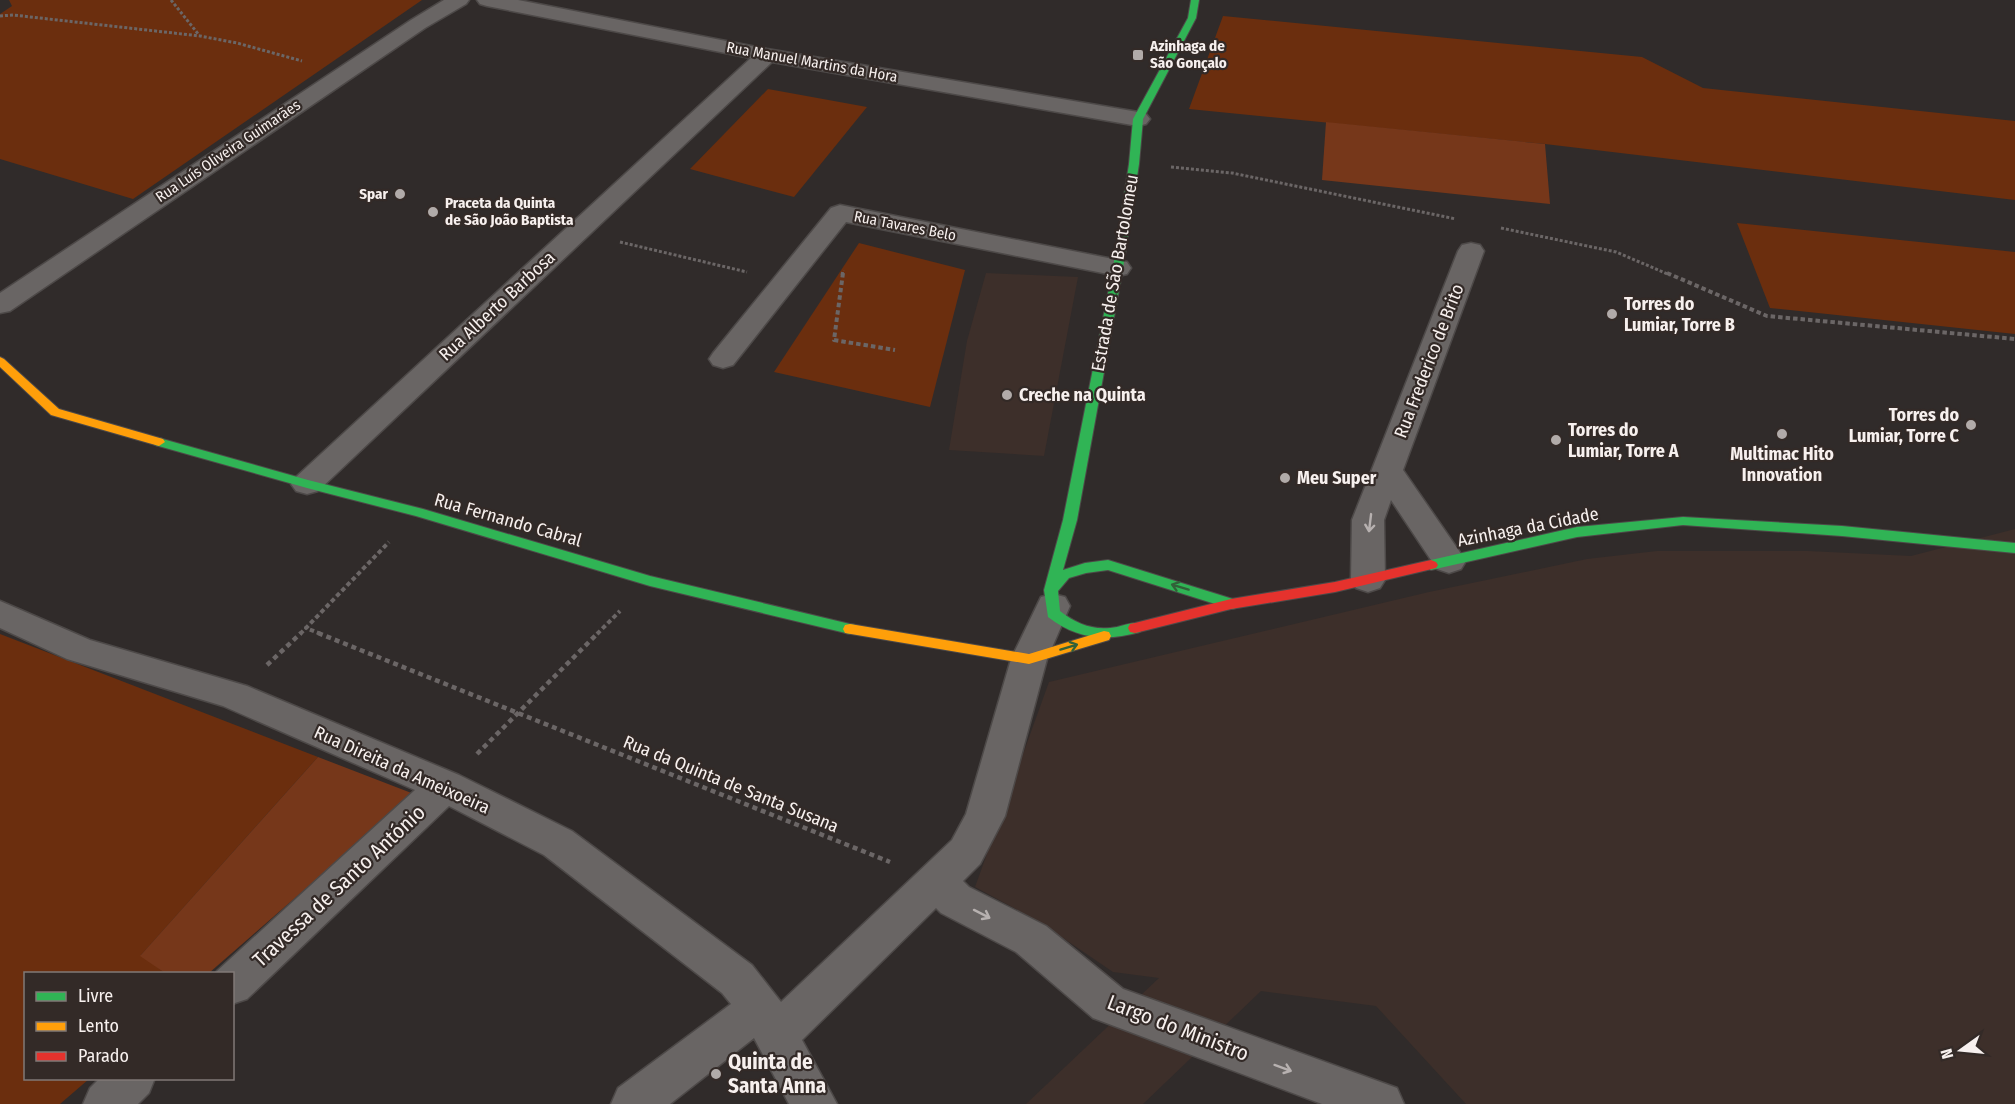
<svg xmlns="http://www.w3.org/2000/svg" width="2015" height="1104" viewBox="0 0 2015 1104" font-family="'Fira Sans Condensed',sans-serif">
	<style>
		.built { fill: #3d2f2a }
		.green { fill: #6b2e0e }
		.forest { fill: #76371a }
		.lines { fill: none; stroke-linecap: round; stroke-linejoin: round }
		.street-casing { stroke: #4d4948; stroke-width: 3 }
		.fast-casing { stroke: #4d4948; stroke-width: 2 }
		.slow-casing { stroke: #4d4948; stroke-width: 2 }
		.jam-casing { stroke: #4d4948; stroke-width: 2 }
		.path-far2 { stroke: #6b6666; stroke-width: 3; stroke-dasharray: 3 2; stroke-linecap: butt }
		.path-far1 { stroke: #6b6666; stroke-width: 4; stroke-dasharray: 4.5 3; stroke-linecap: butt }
		.path { stroke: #6b6666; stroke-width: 4.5; stroke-dasharray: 5 4; stroke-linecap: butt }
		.street { fill: #696564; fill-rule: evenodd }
		.fast { fill: #30b455; fill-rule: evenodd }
		.slow { fill: #ff9f0a; fill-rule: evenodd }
		.jam { fill: #e5322d; fill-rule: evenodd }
		.oneway { stroke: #b7b1b0 }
		.oneway2 { stroke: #326139 }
		.poi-dot { fill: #b1aba9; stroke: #332a27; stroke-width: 2 }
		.labels { text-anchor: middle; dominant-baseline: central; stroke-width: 4.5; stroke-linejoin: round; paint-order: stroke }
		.far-poi-label { font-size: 15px; font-weight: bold; fill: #f7f0ee; stroke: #332a27; text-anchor: start }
		.far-street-label { font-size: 15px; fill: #f7f0ee; stroke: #332a27 }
		.street-label { font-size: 18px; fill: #f7f0ee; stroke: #332a27 }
		.poi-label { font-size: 18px; font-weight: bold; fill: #f7f0ee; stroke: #332a27; text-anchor: start }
		.near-street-label { font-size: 21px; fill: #f7f0ee; stroke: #332a27 }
		.near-poi-label { font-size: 21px; font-weight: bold; fill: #f7f0ee; stroke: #332a27; text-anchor: start }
	</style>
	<rect width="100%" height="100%" fill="#302b2a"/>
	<!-- built -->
	<g class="built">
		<path d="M986,273L1078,277L1044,456L949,450L967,341Z"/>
		<path d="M2015,529V1104H1466L1376,1006L1261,991L1143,1104H1026L1159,978L1113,972L1038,921L975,887L1049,682L1429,592L1587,559L1657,551H1808L1911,556Z"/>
	</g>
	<!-- green -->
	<g class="green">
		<path d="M9,0H422L133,199L0,159V14L12,6Z"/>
		<path d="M1223,16L1642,57L1703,88L2015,121V200L1545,144L1189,109Z"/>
		<path d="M768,89L867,107L794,197L690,169Z"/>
		<path d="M1737,223L2015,252V334L1770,308Z"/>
		<path d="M859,243L965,270L930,407L774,372Z"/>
		<path d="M0,634L318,757L141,955L165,973L26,974V1078L89,1079L60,1104H0Z"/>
	</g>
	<!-- forest -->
	<g class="forest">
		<path d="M1326,122L1545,144L1550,204L1322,180Z"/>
		<path d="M318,757L414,794L209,973H165L140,956Z"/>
	</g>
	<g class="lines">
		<defs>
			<g id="street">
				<path d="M444,0H469L466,4L425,28L10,311L0,313V293L411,20Z"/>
				<path d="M477,0H518L767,49L1138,112L1146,114L1150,119L1146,124L1138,126L772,62L318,491L307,494L296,491L291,484L296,477L751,58L487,6L480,4Z"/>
				<path d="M840,205L1118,260L1127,262L1131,268L1127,274L1118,276L846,222L733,365L723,368L713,365L709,359L713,353L831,208Z"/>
				<path d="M1471,243L1480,245L1484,251L1403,470L1466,561L1461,569L1449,573L1437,569L1391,500L1384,520L1385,580L1380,588L1368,592L1356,588L1351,580L1352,520L1458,251L1462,245Z"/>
				<path d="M1053,594L1065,597L1070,606L1047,659L1005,816L980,864L963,881L969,887L1046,926L1123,989L1397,1088L1404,1104H1322L1093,1018L1016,952L941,913L936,908L802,1040L837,1104H789L754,1038L670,1104H611L618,1088L731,1004L722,993L544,855L449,806L247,999L232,1004V974H216L217,971L415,790L223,706L67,659L0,628V601L90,640L247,686L459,775L572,831L752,965L781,1002L952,840L966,814L1011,659L1041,597Z"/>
				<path d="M100,1078H155L149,1093L138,1104H83L90,1088Z"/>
			</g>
			<g id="fast">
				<path d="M1191,0H1199L1196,18L1143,119L1139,164L1123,268L1077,520L1063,570L1085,563L1108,560L1236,600L1238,604L1236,608L1231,609L1108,570L1086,573L1069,578L1058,591L1060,611C1078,625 1094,631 1117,627C1125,625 1132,622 1140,624L1142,628L1140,632C1105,642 1077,639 1048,617L1044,590L1063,520L1113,268L1129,164L1133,119L1188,18Z"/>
				<path d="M159,438L308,480L423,509L650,576L850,624L855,625L857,629L855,633L850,634L650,586L416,516L307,488L155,445L153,442Z"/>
				<path d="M1683,517L1842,526L2015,543V553L1842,536L1683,525L1577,537L1431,570L1424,565L1431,560L1577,527Z"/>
			</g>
			<g id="slow">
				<path d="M0,357L4,359L59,409L163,439L165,442L159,446L51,415L0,367Z"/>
				<path d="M850,624L1029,654L1104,631L1109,632L1111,636L1109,640L1029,664L845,633L843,629L845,625Z"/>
			</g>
			<path id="jam" d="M1431,560L1436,562L1438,565L1436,568L1335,592L1231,609L1135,633L1130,632L1128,628L1130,624L1135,623L1231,599L1335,582Z"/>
		</defs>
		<!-- street casing -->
		<use href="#street" class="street-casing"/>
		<!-- fast casing -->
		<use href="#fast" class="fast-casing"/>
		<!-- slow casing -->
		<use href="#slow" class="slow-casing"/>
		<!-- jam casing -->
		<use href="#jam" class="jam-casing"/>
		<!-- path-far2 -->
		<g class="path-far2">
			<path d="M171,0L199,35"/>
			<path d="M0,16L13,15L200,36L237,43L302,61"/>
			<path d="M1171,167L1232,173L1456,219"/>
			<path d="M1501,228L1616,252L1670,275"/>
			<path d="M620,242L747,272"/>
			<path d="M842,275L843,270"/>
		</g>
		<!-- path-far1 -->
		<g class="path-far1">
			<path d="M843,273L834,340L895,350"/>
			<path d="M1667,273L1767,316L2015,339"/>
			<path d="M300,634L306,628"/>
			<path d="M321,634L306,628L389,542"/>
			<path d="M597,634L620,611"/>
		</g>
		<!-- path -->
		<g class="path">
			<path d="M318,633L890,862"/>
			<path d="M267,665L301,633"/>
			<path d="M477,754L598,633"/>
		</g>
		<!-- street -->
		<use href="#street" class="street"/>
		<!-- fast -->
		<use href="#fast" class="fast"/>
		<!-- slow -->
		<use href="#slow" class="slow"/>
		<!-- jam -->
		<use href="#jam" class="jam"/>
	</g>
	<!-- one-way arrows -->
	<defs><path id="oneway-shaft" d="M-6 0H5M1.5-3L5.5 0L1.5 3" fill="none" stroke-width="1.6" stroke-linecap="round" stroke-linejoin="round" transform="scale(1.5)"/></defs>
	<g class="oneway">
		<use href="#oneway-shaft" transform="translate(1370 523) rotate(97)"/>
		<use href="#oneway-shaft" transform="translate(982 914) rotate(27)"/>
		<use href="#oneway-shaft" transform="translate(1283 1068) rotate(20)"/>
	</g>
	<g class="oneway2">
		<use href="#oneway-shaft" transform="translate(1180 587) rotate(-163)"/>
		<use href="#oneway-shaft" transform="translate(1069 647) rotate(-17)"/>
	</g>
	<!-- markers -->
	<g class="poi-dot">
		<rect x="1132" y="49" width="12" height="12" rx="3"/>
		<circle cx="400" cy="194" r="6"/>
		<circle cx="433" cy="212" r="6"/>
		<circle cx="1612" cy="314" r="6"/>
		<circle cx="1007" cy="395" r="6"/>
		<circle cx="1971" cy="425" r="6"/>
		<circle cx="1782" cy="434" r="6"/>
		<circle cx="1556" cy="440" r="6"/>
		<circle cx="1285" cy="478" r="6"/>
		<circle cx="716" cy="1074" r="6"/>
	</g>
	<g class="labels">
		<!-- far-poi labels -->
		<g class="far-poi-label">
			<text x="1150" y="46">Azinhaga de<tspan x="1150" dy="17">São Gonçalo</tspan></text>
			<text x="388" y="194" text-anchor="end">Spar</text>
			<text x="445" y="203">Praceta da Quinta<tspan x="445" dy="17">de São João Baptista</tspan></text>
		</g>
		<!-- far-street labels -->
		<g class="far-street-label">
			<text transform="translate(812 62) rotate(10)">Rua Manuel Martins da Hora</text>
			<text transform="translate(228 151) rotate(-34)">Rua Luís Oliveira Guimarães</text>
			<text transform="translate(905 226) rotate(11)">Rua Tavares Belo</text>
		</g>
		<!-- street labels -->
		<g class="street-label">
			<text transform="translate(1115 273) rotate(-80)">Estrada de São Bartolomeu</text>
			<text transform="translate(497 306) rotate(-43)">Rua Alberto Barbosa</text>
			<text transform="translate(1429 361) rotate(-69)">Rua Frederico de Brito</text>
			<text transform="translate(508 520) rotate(16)">Rua Fernando Cabral</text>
			<text transform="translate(1528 527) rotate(-11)">Azinhaga da Cidade</text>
			<text transform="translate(402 770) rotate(24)">Rua Direita da Ameixoeira</text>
			<text transform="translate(731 784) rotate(22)">Rua da Quinta de Santa Susana</text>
		</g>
		<!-- poi labels -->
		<g class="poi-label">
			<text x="1624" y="304">Torres do<tspan x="1624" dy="21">Lumiar, Torre B</tspan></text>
			<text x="1019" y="395">Creche na Quinta</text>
			<text x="1959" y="415" text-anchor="end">Torres do<tspan x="1959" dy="21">Lumiar, Torre C</tspan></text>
			<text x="1568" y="430">Torres do<tspan x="1568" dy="21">Lumiar, Torre A</tspan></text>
			<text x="1782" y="454" text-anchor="middle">Multimac Hito<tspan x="1782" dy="21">Innovation</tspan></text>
			<text x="1297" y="478">Meu Super</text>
		</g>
		<!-- near-street labels -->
		<g class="near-street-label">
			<text transform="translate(339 886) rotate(-43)">Travessa de Santo António</text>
			<text transform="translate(1178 1028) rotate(21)">Largo do Ministro</text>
		</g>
		<!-- near-poi labels -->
		<g class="near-poi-label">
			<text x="728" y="1062">Quinta de<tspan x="728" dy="24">Santa Anna</tspan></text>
		</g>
	</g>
	<!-- legend -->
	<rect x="24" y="972" width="210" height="108" fill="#332a27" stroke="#817977" stroke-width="1.5"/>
	<rect x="36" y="992" width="30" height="9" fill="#30b455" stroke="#817977" stroke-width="1.5"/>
	<text x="78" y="1002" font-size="18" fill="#f7f0ee">Livre</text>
	<rect x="36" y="1022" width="30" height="9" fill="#ff9f0a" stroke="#817977" stroke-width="1.5"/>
	<text x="78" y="1032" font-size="18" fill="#f7f0ee">Lento</text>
	<rect x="36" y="1052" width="30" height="9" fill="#e5322d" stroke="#817977" stroke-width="1.5"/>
	<text x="78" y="1062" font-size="18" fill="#f7f0ee">Parado</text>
	<!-- north arrow -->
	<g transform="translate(1961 1050) rotate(255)" stroke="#332a27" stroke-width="4.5" paint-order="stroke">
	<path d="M0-4.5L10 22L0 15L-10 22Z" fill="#f7f0ee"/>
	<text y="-9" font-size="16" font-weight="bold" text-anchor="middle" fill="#f7f0ee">N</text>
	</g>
</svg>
